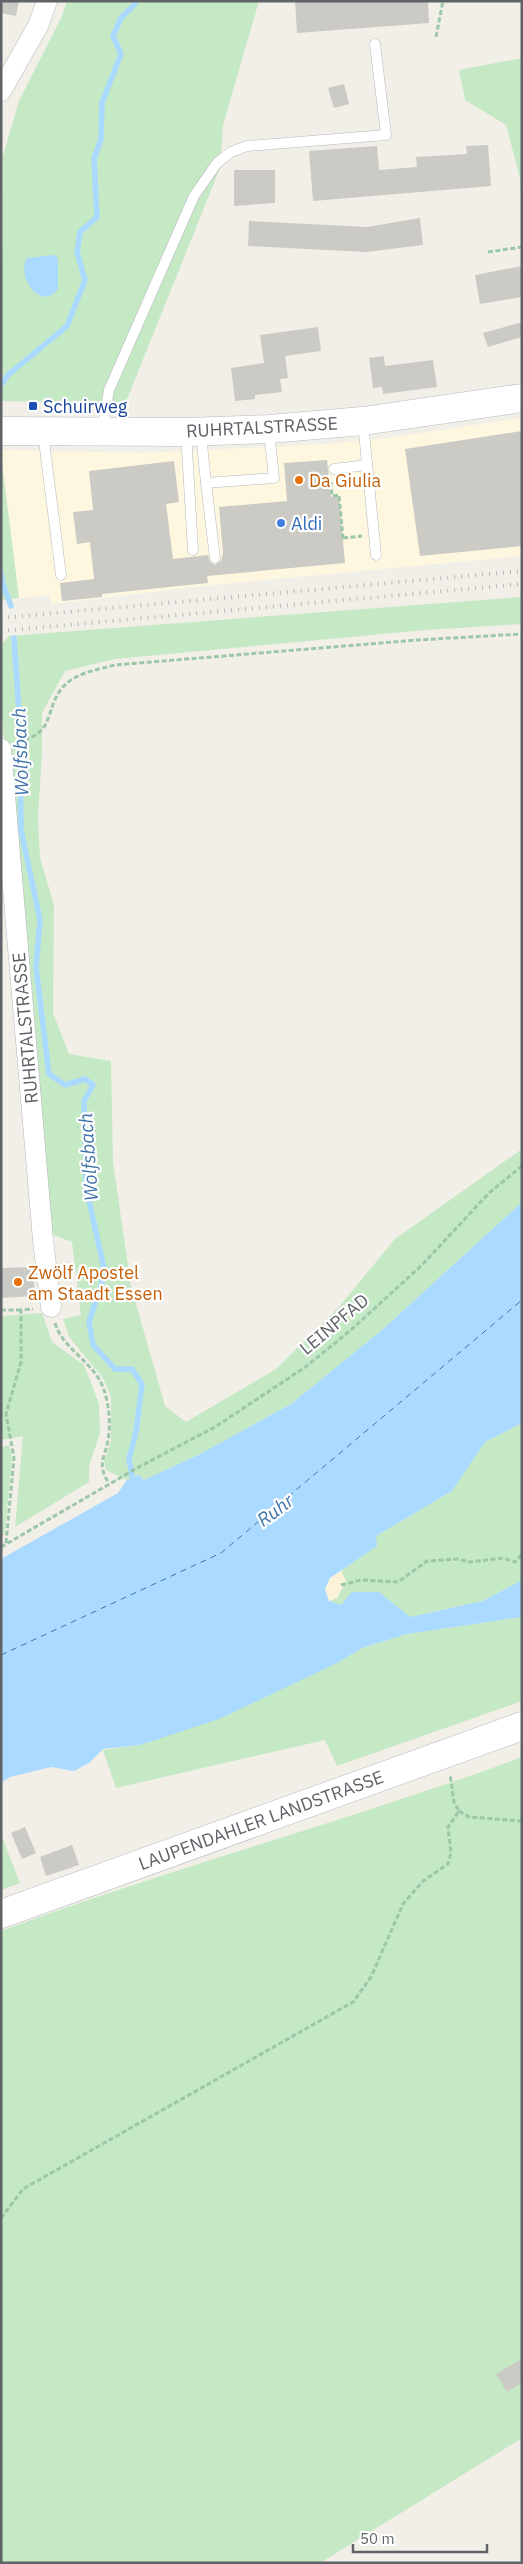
<svg xmlns="http://www.w3.org/2000/svg" width="523" height="2564" viewBox="0 0 523 2564" font-family="'IBM Plex Sans',sans-serif">
	<style>
		.commercial { fill: #fef7e0 }
		.green { fill: #c5e8c5 }
		.sand { fill: #fbf3d9 }
		.water { fill: #aadaff }
		.lines { fill: none; stroke-linecap: round; stroke-linejoin: round }
		.stream { stroke: #aadaff; stroke-width: 5.5 }
		.ferry { stroke: #4174aa; stroke-width: 1; stroke-dasharray: 6 5; stroke-linecap: butt }
		.building { fill: #cccac5 }
		.service-casing { stroke: #b5b8bc; stroke-width: 11 }
		.minor-casing { stroke: #b5b8bc; stroke-width: 21 }
		.secondary-casing { stroke: #b6babf; stroke-width: 29 }
		.path { stroke: #9cc7a9; stroke-width: 3; stroke-dasharray: 5 2.5; stroke-linecap: butt }
		.service { stroke: #fff; stroke-width: 10 }
		.minor { stroke: #fff; stroke-width: 20 }
		.secondary { stroke: #fff; stroke-width: 28 }
		.rail { stroke: #b6b7b8; stroke-width: 4; stroke-dasharray: 1 6; stroke-linecap: butt }
		.transit-dot { fill: #1a4fb4; stroke: #fff; stroke-width: 2 }
		.food-dot { fill: #e8710a; stroke: #fff; stroke-width: 2 }
		.shop-dot { fill: #3f7fe0; stroke: #fff; stroke-width: 2 }
		.labels { text-anchor: middle; dominant-baseline: central; stroke-width: 4.5; stroke-linejoin: round; paint-order: stroke }
		.transit-label { font-size: 18px; fill: #164399; stroke: #fff; text-anchor: start }
		.street-label { font-size: 18px; fill: #5f6368; stroke: #fff }
		.food-label { font-size: 18px; fill: #c56008; stroke: #fff; text-anchor: start }
		.shop-label { font-size: 18px; fill: #366cbe; stroke: #fff; text-anchor: start }
		.water-label { font-size: 19px; font-style: italic; fill: #4174aa; stroke: #fff }
	</style>
	<rect width="100%" height="100%" fill="#f1efe8"/>
	<!-- commercial -->
	<path class="commercial" d="M522,418V556L211,585L51,604L49,595L19,598L1,450L144,453L328,444L395,437Z"/>
	<!-- green -->
	<g class="green">
		<path d="M67,1H259L223,125L220,168L123,409L93,403L1,401L3,156L19,101L62,16Z"/>
		<path d="M522,58V219L520,178L506,125L465,100L459,70Z"/>
		<path d="M1,456L19,598L1,600Z"/>
		<path d="M522,597V624L425,630L115,659L65,671L42,713V753L38,817L40,858L54,905L53,1013L69,1054L111,1061L113,1162L131,1286L165,1406L186,1422L276,1369L338,1308L395,1239L522,1149V1202L382,1330L291,1404L198,1455L144,1480L139,1475L127,1480L106,1470L104,1461L111,1441V1397L103,1378L69,1337L63,1319L81,1315L72,1242L48,1233L1,706V645L9,636Z"/>
		<path d="M42,1313L52,1342L84,1365L99,1404L100,1433L89,1466V1482L15,1527L23,1436L1,1440V1316Z"/>
		<path d="M522,1423V1580L483,1601L410,1617L379,1592L341,1605L329,1601L337,1598L346,1581L341,1571L376,1546V1536L452,1491L485,1442Z"/>
		<path d="M9,1445L12,1458L5,1532L1,1541V1447Z"/>
		<path d="M522,1617V1701L337,1766L325,1740L116,1788L103,1750L140,1745L339,1662L362,1648L407,1634Z"/>
		<path d="M522,1757V2438L320,2563H1V1931C173,1867 350,1821 522,1757Z"/>
		<path d="M1,1834L20,1883L1,1890Z"/>
	</g>
	<!-- sand -->
	<path class="sand" d="M341,1571L346,1581L337,1598L329,1601L325,1589L330,1578Z"/>
	<!-- water -->
	<g class="water">
		<path d="M54,255L58,258V289C41,312 16,277 27,258Z"/>
		<path d="M522,1202V1423L485,1442L452,1491L376,1536L377,1546L330,1578L325,1589L329,1601L341,1605L352,1592H379L410,1617L483,1601L522,1580V1617L407,1634L362,1648L339,1662L219,1719L140,1745L103,1749L89,1763L74,1771L51,1767L10,1777L1,1783V1559L118,1493L127,1480L139,1475L144,1480L198,1455L291,1404L382,1330Z"/>
	</g>
	<g class="lines">
		<!-- stream -->
		<g class="stream">
			<path d="M1,385L8,375L67,326L85,280L77,252L80,232L97,217L94,159L101,139L102,103L121,54L113,36L121,18L135,4V1"/>
			<path d="M1,573L3,584L11,606"/>
			<path d="M14,638L20,727L21,830L40,920L36,967L49,1074L65,1085L85,1079L93,1085L84,1101L86,1187L105,1273L89,1322L93,1345L115,1369H132L142,1384L136,1432L129,1459L134,1486"/>
		</g>
		<!-- ferry -->
		<path class="ferry" d="M1,1655L221,1553L522,1300"/>
	</g>
	<!-- building -->
	<g class="building">
		<path d="M1,1H19L16,16L1,13Z"/>
		<path d="M295,1H428L429,23L297,33Z"/>
		<path d="M344,84L349,104L334,108L328,88Z"/>
		<path d="M488,145L491,186L313,201L309,151L377,146L379,170L417,167L416,157L467,154L466,146Z"/>
		<path d="M234,170H275V203L234,206Z"/>
		<path d="M420,218L423,245L366,252L248,246L249,221L367,227Z"/>
		<path d="M522,266V297L480,304L475,275Z"/>
		<path d="M522,322V337L488,347L483,333Z"/>
		<path d="M318,327L321,351L285,356L288,378L280,379L282,392L255,395V399L235,401L231,368L264,363L260,335Z"/>
		<path d="M384,356L385,366L433,360L437,387L383,394L382,387L373,388L369,358Z"/>
		<path d="M522,431V546L420,556L405,449Z"/>
		<path d="M327,460L331,497L339,496L345,563L207,576L208,583L102,594V597L62,601L60,583L94,579L90,542L77,544L73,512L93,510L89,471L174,461L179,502L166,504L173,559L208,555L210,562L215,565L221,561L223,553L219,507L287,501L284,463Z"/>
		<path d="M33,1267L35,1296L1,1298V1268Z"/>
		<path d="M25,1827L36,1853L22,1859L11,1833Z"/>
		<path d="M72,1845L79,1865L46,1876L40,1857Z"/>
		<path d="M522,2359V2383L507,2392L496,2374Z"/>
	</g>
	<g class="lines">
		<defs>
			<g id="service">
				<path d="M363,422L376,555"/>
				<path d="M102,430L109,390L194,196L217,163L231,152L247,146L386,135L375,44"/>
				<path d="M43,433L61,575"/>
				<path d="M186,433L193,550"/>
				<path d="M201,434L206,483L274,478L269,430"/>
				<path d="M334,469L367,465"/>
				<path d="M206,483L215,558"/>
			</g>
			<g id="minor">
				<path d="M1,91L38,26L47,1"/>
				<path d="M1,749L43,1240L51,1307"/>
			</g>
			<g id="secondary">
				<path d="M1,431L186,432L269,429L363,421L522,398"/>
				<path d="M1,1914L522,1726"/>
			</g>
		</defs>
		<!-- service casing -->
		<use href="#service" class="service-casing"/>
		<!-- minor casing -->
		<use href="#minor" class="minor-casing"/>
		<!-- secondary casing -->
		<use href="#secondary" class="secondary-casing"/>
		<!-- path -->
		<g class="path">
			<path d="M436,37L443,1"/>
			<path d="M488,252L522,247"/>
			<path d="M331,482L332,496L339,495L343,538"/>
			<path d="M343,538L362,536"/>
			<path d="M17,741C59,735 42,705 67,683C80,672 100,669 115,665L417,640L522,634"/>
			<path d="M1,1310H21"/>
			<path d="M55,1323C63,1350 95,1362 104,1390C109,1405 111,1425 108,1440C104,1461 97,1463 109,1484"/>
			<path d="M6,1543L14,1458L6,1414L21,1362V1310L33,1309"/>
			<path d="M1,1547L137,1468L215,1427L304,1368L351,1330L422,1265L489,1193L522,1166"/>
			<path d="M341,1585L361,1580L398,1582L427,1561L457,1559L470,1562L503,1558L515,1562L522,1554"/>
			<path d="M459,1811L469,1817L522,1821"/>
			<path d="M1,2218L23,2189L353,2002L371,1977L403,1904L423,1881L448,1864L451,1853L448,1827L459,1811L454,1802L450,1774"/>
		</g>
		<!-- service -->
		<use href="#service" class="service"/>
		<!-- minor -->
		<use href="#minor" class="minor"/>
		<!-- secondary -->
		<use href="#secondary" class="secondary"/>
		<!-- rail -->
		<g class="rail">
			<path d="M1,618L522,571"/>
			<path d="M1,631L522,584"/>
		</g>
	</g>
	<!-- markers -->
	<rect class="transit-dot" x="28" y="401" width="10" height="10" rx="2.5"/>
	<g class="food-dot">
		<circle cx="299" cy="480" r="5"/>
		<circle cx="18" cy="1282" r="5"/>
	</g>
	<circle class="shop-dot" cx="281" cy="523" r="5"/>
	<g class="labels">
		<!-- transit labels -->
		<g class="transit-label">
			<text x="43" y="406">Schuirweg</text>
		</g>
		<!-- street labels -->
		<g class="street-label">
			<text transform="translate(262 427) rotate(-3)">RUHRTALSTRASSE</text>
			<text transform="translate(25 1028) rotate(-95)">RUHRTALSTRASSE</text>
			<text transform="translate(334 1324) rotate(-40)">LEINPFAD</text>
			<text transform="translate(261 1820) rotate(-20)">LAUPENDAHLER LANDSTRASSE</text>
		</g>
		<!-- food labels -->
		<g class="food-label">
			<text x="309" y="480">Da Giulia</text>
			<text x="28" y="1272">Zwölf Apostel<tspan x="28" dy="21">am Staadt Essen</tspan></text>
		</g>
		<!-- shop labels -->
		<g class="shop-label">
			<text x="291" y="523">Aldi</text>
		</g>
		<!-- water labels -->
		<g class="water-label">
			<text transform="translate(20 752) rotate(-92)">Wolfsbach</text>
			<text transform="translate(88 1157) rotate(-94)">Wolfsbach</text>
			<text transform="translate(275 1510) rotate(-37)">Ruhr</text>
		</g>
	</g>
	<!-- border -->
	<rect width="523" height="2564" fill="none" stroke="#5f6368" stroke-width="5"/>
	<!-- scale -->
	<path d="M353 2544v8h134v-8" fill="none" stroke="#5f6368" stroke-width="2.5"/>
	<text x="360" y="2544" font-size="15" fill="#5f6368" stroke="#ffffff" stroke-width="4" paint-order="stroke">50 m</text>
</svg>
